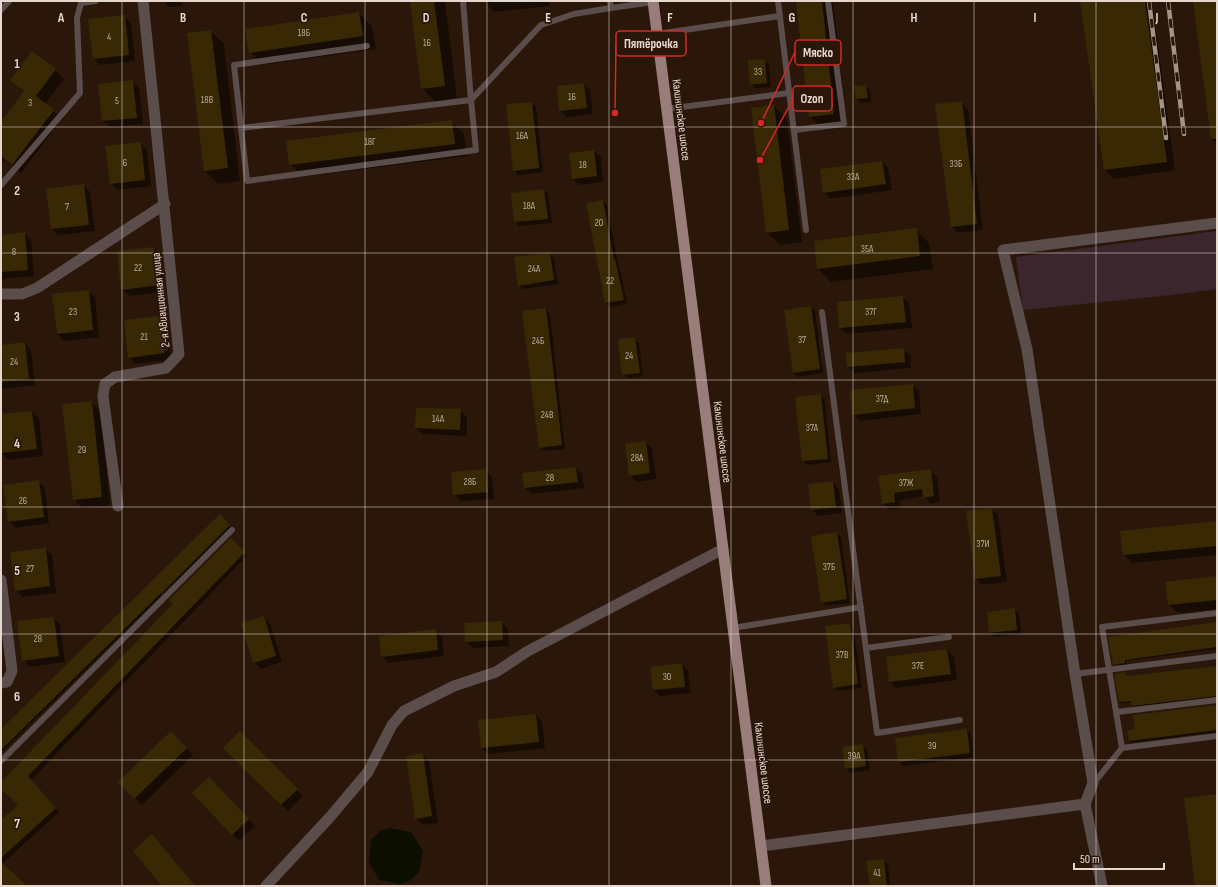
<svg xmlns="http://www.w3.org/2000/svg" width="1218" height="887" viewBox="0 0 1218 887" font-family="'Sofia Sans Condensed',sans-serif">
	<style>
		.green { fill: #3c262e }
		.water { fill: #0c0e00 }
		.shadow { fill: #0007 }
		.building { fill: #382904 }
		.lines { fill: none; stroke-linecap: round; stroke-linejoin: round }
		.service { stroke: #5a4d4c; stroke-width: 6 }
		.minor { stroke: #5a4d4c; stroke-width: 11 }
		.primary { stroke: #987d7a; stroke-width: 11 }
		.rail-casing { stroke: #a39388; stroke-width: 4.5 }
		.rail { stroke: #2b1709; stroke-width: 3; stroke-dasharray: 9; stroke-linecap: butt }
		.grid { fill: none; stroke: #e6d8cf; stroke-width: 1; stroke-opacity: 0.55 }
		.labels { text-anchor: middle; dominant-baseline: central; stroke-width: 3.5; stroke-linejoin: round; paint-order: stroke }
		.number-label { font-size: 10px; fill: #baac9c }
		.street-label { font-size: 12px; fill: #e6d8cf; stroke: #2b1709 }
		.grid-label { font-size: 13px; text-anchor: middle; font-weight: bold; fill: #e6d8cf; stroke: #2b1709; stroke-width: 3.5; stroke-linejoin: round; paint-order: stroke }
		.leader { fill: none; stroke: #d62828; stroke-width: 1.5 }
		.callout-dot { fill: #d62828; stroke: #2b1709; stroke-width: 1.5 }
		.callout { fill: #2b1709; stroke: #d62828; stroke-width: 1.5 }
		.callout-label { font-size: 13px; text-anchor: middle; font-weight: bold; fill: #e6d8cf }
	</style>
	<rect width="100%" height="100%" fill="#2b1709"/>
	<!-- green -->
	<path class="green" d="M1217,231V289L1171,295L1023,310L1016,257Z"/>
	<!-- water -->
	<path class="water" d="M389,828L411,832L423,851L419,872L411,880L400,884L379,880L369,862L371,840L380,831Z"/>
	<!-- shadow -->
	<g class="shadow">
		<path d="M165,1H182L183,6L169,7L165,3Z"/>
		<path d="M411,1H445L457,98L435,102L422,88Z"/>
		<path d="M487,1H549V6L494,12L487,5Z"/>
		<path d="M797,1H833L847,127L823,130L810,117Z"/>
		<path d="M1081,1H1152L1175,170L1114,179L1105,170Z"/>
		<path d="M1194,1H1217V144L1212,139Z"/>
		<path d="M359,13L372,27L376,49L263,65L250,52Z"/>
		<path d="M124,16L131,23L135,61L100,65L94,59Z"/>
		<path d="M211,31L224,44L240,181L218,184L205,171Z"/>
		<path d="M32,52L56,70L64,79L45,104L62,119L21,173L5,160L1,165V124L25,93L11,80Z"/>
		<path d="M764,60L769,64L771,87L755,88L751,84Z"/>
		<path d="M132,81L139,88L143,124L110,127L103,121Z"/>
		<path d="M584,84L590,90L593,114L567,117L560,111Z"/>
		<path d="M866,86L870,90L871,102L861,103L857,99L855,87Z"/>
		<path d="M961,102L968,109L983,230L958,233L952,227Z"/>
		<path d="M531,103L536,107L543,172L518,175L514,171Z"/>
		<path d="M774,106L787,119L802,242L780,245L767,232Z"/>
		<path d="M451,121L464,134L467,156L303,177L290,164Z"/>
		<path d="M141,143L147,150L151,186L117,190L111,183Z"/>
		<path d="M594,151L601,157L603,182L579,185L573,179L570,154Z"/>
		<path d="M882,162L888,168L892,190L830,199L824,192Z"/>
		<path d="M84,185L90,192L95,231L58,235L52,228Z"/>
		<path d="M544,190L548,194L552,223L519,226L515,222L512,194Z"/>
		<path d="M603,201L607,205L618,263L619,265L627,304L610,307L606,303L587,204Z"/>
		<path d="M916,230L929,243L933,269L831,282L818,269Z"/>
		<path d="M24,233L31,240L34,276L1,279V236Z"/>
		<path d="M154,248L161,255L165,292L129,296L122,289Z"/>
		<path d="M550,254L554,258L558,284L523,289L519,285Z"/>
		<path d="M88,291L95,297L99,337L64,341L57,334L53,295Z"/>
		<path d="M902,297L909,303L912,328L847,334L840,328Z"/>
		<path d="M811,307L815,311L823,373L798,377L793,373Z"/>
		<path d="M546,309L550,313L565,449L545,451L540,447Z"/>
		<path d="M160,317L167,323L171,360L135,364L129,357Z"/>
		<path d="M634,338L639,343L643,376L628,378L623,374Z"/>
		<path d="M25,343L31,350L35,385L1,389V346Z"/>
		<path d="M903,349L910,355L911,368L855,373L848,367L847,354Z"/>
		<path d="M912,385L919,391L921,414L860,421L853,414Z"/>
		<path d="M820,395L825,399L831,462L808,465L803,461Z"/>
		<path d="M91,402L100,410L110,505L82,508L74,499Z"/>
		<path d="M460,410L467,417V436L423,434L416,428Z"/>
		<path d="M32,412L39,418L43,456L8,460L1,453V415Z"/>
		<path d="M646,442L652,448L656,479L636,482L630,475Z"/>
		<path d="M576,468L582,475L584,488L532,494L525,488L524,474Z"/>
		<path d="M486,470L492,477L494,499L460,501L454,494Z"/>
		<path d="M930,470L937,477L940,502L931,504L924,496L900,500L901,508L890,510L883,503L879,477Z"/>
		<path d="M38,482L45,488L49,523L16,528L9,521Z"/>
		<path d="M833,482L839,489L842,513L818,516L812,510Z"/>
		<path d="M991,509L998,515L1007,582L982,585L976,579L967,512Z"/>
		<path d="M220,516L231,527L165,594L160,589L158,590L162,595L1,753V730Z"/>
		<path d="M1217,522V555L1132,563L1124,555Z"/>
		<path d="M836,533L841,537L850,603L826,606L822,602Z"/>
		<path d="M231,539L247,556L31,780L59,812L2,864L25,886H1V822L19,805L1,787V783L174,604Z"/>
		<path d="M45,549L52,555L56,593L22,597L16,590Z"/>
		<path d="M1217,577V609L1178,613L1169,605Z"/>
		<path d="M1014,609L1019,614L1021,634L994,637L990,633L988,612Z"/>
		<path d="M264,617L270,624L282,662L261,669L254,662Z"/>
		<path d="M54,618L60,624L65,662L30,667L23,660Z"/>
		<path d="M502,622L508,629L509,646L473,648L466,641Z"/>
		<path d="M1217,623V649L1126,661L1127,665L1116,666L1114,664Z"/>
		<path d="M850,624L854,629L862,688L838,691L834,687Z"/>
		<path d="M435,630L442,637L444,656L389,663L382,657Z"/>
		<path d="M947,650L954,657L957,680L896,688L890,682Z"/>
		<path d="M682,664L688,671L691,693L660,696L653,690Z"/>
		<path d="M1217,667V697L1135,707L1133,702L1122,703L1120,702L1126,673L1128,677Z"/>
		<path d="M1217,706V732L1131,743L1130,741L1128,730L1136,729Z"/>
		<path d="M536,715L542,721L545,748L488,754L482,748Z"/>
		<path d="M967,730L971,734L974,757L903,766L899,762L896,739Z"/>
		<path d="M171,732L193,755L142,805L119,782Z"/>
		<path d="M240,733L303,796L288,811L225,748Z"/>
		<path d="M863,745L867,749L870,770L850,773L846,769Z"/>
		<path d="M422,754L429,761L438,823L423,825L416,818Z"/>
		<path d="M209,779L255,826L239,841L194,793Z"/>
		<path d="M883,860L888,864L890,886H871Z"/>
	</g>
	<!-- building -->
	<g class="building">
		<path d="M410,1H434L445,86L421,89Z"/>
		<path d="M796,1H822L834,114L809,117Z"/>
		<path d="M1080,1H1145L1167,162L1104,170Z"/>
		<path d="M1193,1H1217V139H1211Z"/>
		<path d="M359,12L363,36L249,53L245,29Z"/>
		<path d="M125,15L129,55L93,59L88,19Z"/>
		<path d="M211,30L228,168L204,171L187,33Z"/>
		<path d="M32,51L56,69L36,96L54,110L12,165L1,156V122L24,91L10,80Z"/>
		<path d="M765,59L767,83L750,85L748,60Z"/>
		<path d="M133,80L137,118L102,121L98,84Z"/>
		<path d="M584,83L587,108L559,111L557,86Z"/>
		<path d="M866,85L868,98L856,99L854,86Z"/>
		<path d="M962,101L977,224L951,227L935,104Z"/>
		<path d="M532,102L539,168L513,171L506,104Z"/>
		<path d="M774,105L789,230L766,233L751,108Z"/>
		<path d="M452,120L455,144L289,165L286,141Z"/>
		<path d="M141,142L145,180L110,184L105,146Z"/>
		<path d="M594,150L597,176L572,179L569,153Z"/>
		<path d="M882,161L886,184L823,193L820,169Z"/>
		<path d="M84,184L89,225L51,229L46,189Z"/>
		<path d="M544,189L548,219L514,222L511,193Z"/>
		<path d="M603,200L614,260L615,259L624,300L605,303L586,203Z"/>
		<path d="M917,228L920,256L817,269L814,241Z"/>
		<path d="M25,232L28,270L1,272V235Z"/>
		<path d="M154,247L159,285L121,290L117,251Z"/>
		<path d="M550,252L554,280L518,286L514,257Z"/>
		<path d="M89,290L93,330L57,334L52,294Z"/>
		<path d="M903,296L906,322L839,328L837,302Z"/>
		<path d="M811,306L820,369L793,373L784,310Z"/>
		<path d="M546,308L562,445L539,448L522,311Z"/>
		<path d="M161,316L165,353L128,358L124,320Z"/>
		<path d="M635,337L640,373L622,375L618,339Z"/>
		<path d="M25,342L29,379L1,382V345Z"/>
		<path d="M904,348L905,362L847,367L846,353Z"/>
		<path d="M913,384L915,408L852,415L850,390Z"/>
		<path d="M821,394L828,459L802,461L795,397Z"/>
		<path d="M92,401L102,497L73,500L62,404Z"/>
		<path d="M416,408L461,409L460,430L415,428Z"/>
		<path d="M32,411L37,449L1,453V414Z"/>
		<path d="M646,441L650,473L629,476L625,444Z"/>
		<path d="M576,467L578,482L524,488L522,473Z"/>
		<path d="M486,469L488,492L453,495L451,472Z"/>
		<path d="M931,469L934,496L923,498L922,489L894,493L895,502L882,504L878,476Z"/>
		<path d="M39,480L44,517L8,522L3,485Z"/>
		<path d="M833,481L836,507L811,510L808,484Z"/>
		<path d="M992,508L1001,576L975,579L966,511Z"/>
		<path d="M220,514L230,525L162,593V592L1,750V729Z"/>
		<path d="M1217,521V546L1123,555L1120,531Z"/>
		<path d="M837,532L847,599L821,603L811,536Z"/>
		<path d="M231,538L245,552L28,776L56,808L1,858V820L18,805L1,789V782L173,604L169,600Z"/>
		<path d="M46,548L50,586L15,591L10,552Z"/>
		<path d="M1217,576V600L1168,605L1165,582Z"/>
		<path d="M1015,608L1017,630L989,633L987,612Z"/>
		<path d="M264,616L276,656L253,663L241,623Z"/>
		<path d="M54,617L59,656L22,661L17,621Z"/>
		<path d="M502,621L503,640L465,642L464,623Z"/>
		<path d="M1217,622V647L1125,660V663L1113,665L1108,637Z"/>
		<path d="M850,623L858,684L833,688L825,626Z"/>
		<path d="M436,629L438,650L381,657L379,636Z"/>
		<path d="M947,649L951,674L889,682L886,657Z"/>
		<path d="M682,663L685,687L653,690L650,667Z"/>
		<path d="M1217,666V696L1132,706L1131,701L1119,702L1114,674L1126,672L1127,676Z"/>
		<path d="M1217,705V730L1129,741L1127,730L1135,729L1133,715Z"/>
		<path d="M536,714L539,742L481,748L478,720Z"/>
		<path d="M967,729L970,753L898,762L895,738Z"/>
		<path d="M171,731L187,748L134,799L118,782Z"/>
		<path d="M240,731L298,789L281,805L223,748Z"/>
		<path d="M863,744L866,766L845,769L842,747Z"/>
		<path d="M423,753L432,816L415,819L406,756Z"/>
		<path d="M209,777L249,819L232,835L192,793Z"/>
		<path d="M1217,794V886H1195L1184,798Z"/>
		<path d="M152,834L195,886H162L133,851Z"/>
		<path d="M884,859L887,886H870L866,861Z"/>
		<path d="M1,862L27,886H1Z"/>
	</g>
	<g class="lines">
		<!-- service -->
		<g class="service">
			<path d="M610,1L611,8L653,2"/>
			<path d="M778,1L806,230"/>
			<path d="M1,10L9,1"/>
			<path d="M657,34L780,16"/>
			<path d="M367,46L234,65L247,181L476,150L471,100L541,25L574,14L611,8"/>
			<path d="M667,109L789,93"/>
			<path d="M241,128L471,100L463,1"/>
			<path d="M794,130L844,124L828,1"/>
			<path d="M1,185L80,93L77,18L81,3L96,1"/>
			<path d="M822,312L877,733L960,720"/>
			<path d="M733,628L861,607"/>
			<path d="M866,648L949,637"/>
			<path d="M1075,674L1217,656"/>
			<path d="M1117,712L1217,700"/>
			<path d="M1122,748L1102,627L1217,613"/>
			<path d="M1,761L232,530"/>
			<path d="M1094,783L1122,748L1217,736"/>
		</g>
		<!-- minor -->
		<g class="minor">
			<path d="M1,294H22L37,288L165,204"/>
			<path d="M118,506L103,396L105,384L115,377L166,368L179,354L143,1"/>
			<path d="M1,580L12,671L7,682L1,683"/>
			<path d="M1085,804L1093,783L1075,674L1027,349L1003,250L1217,223"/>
			<path d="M761,846L1085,804L1102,886"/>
			<path d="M266,886L330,817L368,772L392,725L404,711L454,686L496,672L528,651L723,549"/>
		</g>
		<!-- primary -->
		<path class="primary" d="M653,1L766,886"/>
		<defs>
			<g id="rail">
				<path d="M1149,1L1166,138"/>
				<path d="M1168,1L1184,134"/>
			</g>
		</defs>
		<!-- rail casing -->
		<use href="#rail" class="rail-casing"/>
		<!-- rail -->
		<use href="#rail" class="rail"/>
	</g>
	<!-- grid -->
	<path class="grid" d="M122,1V886M244,1V886M365,1V886M487,1V886M609,1V886M731,1V886M853,1V886M974,1V886M1096,1V886M1,127H1217M1,253H1217M1,380H1217M1,507H1217M1,634H1217M1,760H1217"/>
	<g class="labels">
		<!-- number labels -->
		<g class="number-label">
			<text x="304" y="33">18Б</text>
			<text x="109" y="37">4</text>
			<text x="427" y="43">16</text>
			<text x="758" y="72">33</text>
			<text x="572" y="97">16</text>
			<text x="207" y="100">18В</text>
			<text x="117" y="101">5</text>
			<text x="30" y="103">3</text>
			<text x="522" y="136">16А</text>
			<text x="370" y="142">18Г</text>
			<text x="125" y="163">6</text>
			<text x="956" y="164">33Б</text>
			<text x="583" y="165">18</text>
			<text x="853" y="177">33А</text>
			<text x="529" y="206">18А</text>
			<text x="67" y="207">7</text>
			<text x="599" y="223">20</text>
			<text x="867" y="249">35А</text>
			<text x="14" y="252">8</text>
			<text x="138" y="268">22</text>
			<text x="534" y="269">24А</text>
			<text x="610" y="281">22</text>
			<text x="73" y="312">23</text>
			<text x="871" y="312">37Г</text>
			<text x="144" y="337">21</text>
			<text x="802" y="340">37</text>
			<text x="538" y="341">24Б</text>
			<text x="629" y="356">24</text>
			<text x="14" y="362">24</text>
			<text x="882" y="399">37Д</text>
			<text x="547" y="415">24В</text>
			<text x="438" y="419">14А</text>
			<text x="812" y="428">37А</text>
			<text x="82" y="450">29</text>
			<text x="637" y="458">28А</text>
			<text x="550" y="478">28</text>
			<text x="470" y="482">28Б</text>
			<text x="906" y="483">37Ж</text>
			<text x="23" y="501">26</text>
			<text x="983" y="544">37И</text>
			<text x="829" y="567">37Б</text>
			<text x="30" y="569">27</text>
			<text x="38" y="639">28</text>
			<text x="842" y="655">37В</text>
			<text x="918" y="666">37Е</text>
			<text x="667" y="677">30</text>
			<text x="932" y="746">39</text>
			<text x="854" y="756">39А</text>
			<text x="877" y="873">41</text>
		</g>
		<!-- street labels -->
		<g class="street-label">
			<text transform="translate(681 120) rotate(83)">Калининское шоссе</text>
			<text transform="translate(161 300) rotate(-96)">2-я Авиационная улица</text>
			<text transform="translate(722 442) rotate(83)">Калининское шоссе</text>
			<text transform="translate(763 763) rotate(83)">Калининское шоссе</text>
		</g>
	</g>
	<g class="grid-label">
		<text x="61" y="22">A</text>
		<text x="183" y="22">B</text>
		<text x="304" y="22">C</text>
		<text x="426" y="22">D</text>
		<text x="548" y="22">E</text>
		<text x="670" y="22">F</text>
		<text x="792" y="22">G</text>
		<text x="914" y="22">H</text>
		<text x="1035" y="22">I</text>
		<text x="1157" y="22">J</text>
		<text x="17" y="68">1</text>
		<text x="17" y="195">2</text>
		<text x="17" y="321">3</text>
		<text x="17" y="448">4</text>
		<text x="17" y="575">5</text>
		<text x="17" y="701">6</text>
		<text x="17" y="828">7</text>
	</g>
	<!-- callouts -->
	<path class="leader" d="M615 113L616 43M761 123L795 52M760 160L793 99"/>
	<g class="callout-dot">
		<circle cx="615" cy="113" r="4"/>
		<circle cx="761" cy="123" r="4"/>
		<circle cx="760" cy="160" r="4"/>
	</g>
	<g class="callout">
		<rect x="616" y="31" width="70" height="25" rx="4"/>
		<rect x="795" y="40" width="46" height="25" rx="4"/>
		<rect x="793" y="86" width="39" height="25" rx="4"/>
	</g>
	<g class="callout-label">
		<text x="651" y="48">Пятёрочка</text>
		<text x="818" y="57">Мяско</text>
		<text x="812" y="103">Ozon</text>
	</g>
	<!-- border -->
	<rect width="1218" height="887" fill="none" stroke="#e6d8cf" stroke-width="4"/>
	<!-- scale -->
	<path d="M1074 863v6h90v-6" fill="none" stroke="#e6d8cf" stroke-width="2"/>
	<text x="1080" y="863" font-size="12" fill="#e6d8cf" stroke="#2b1709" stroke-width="3" paint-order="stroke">50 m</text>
</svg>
